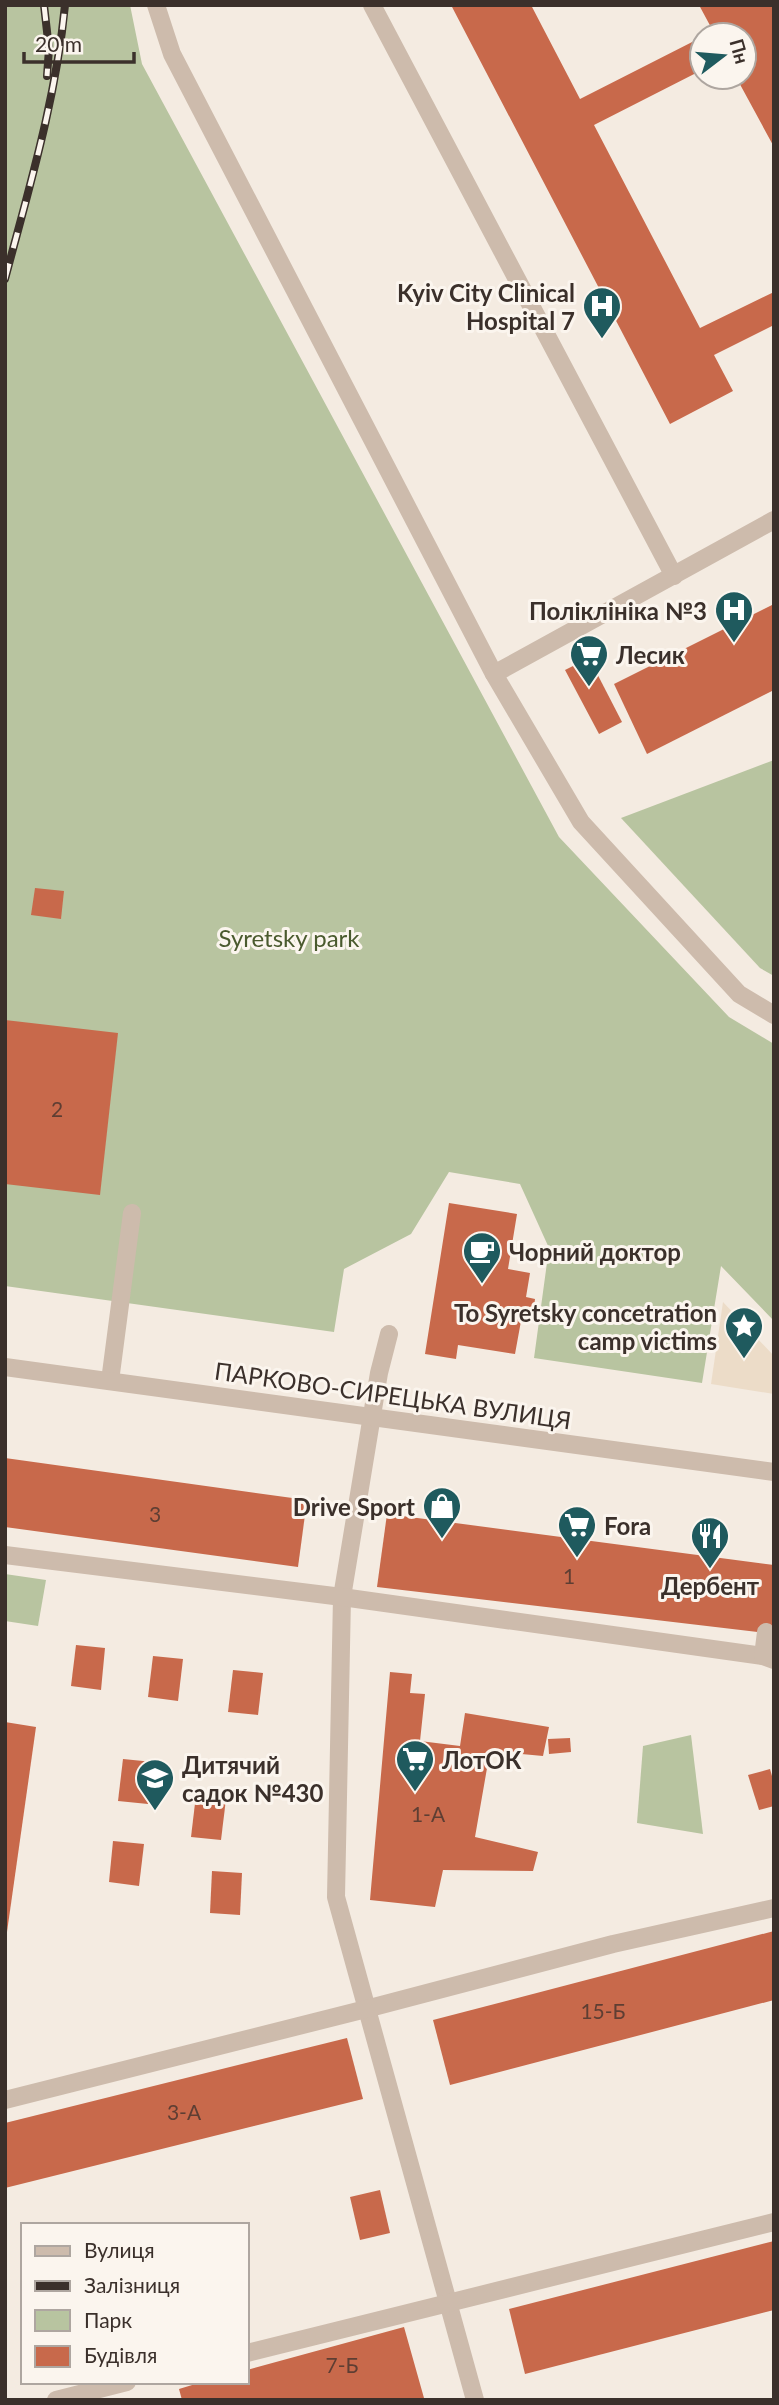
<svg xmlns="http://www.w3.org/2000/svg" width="779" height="2405" viewBox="0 0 779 2405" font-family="Lato,sans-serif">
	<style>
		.green { fill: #b8c4a0 }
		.plaza { fill: #ecdcc8 }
		.building { fill: #c8694b }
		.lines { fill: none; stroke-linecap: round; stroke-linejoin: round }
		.service { stroke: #cdbbac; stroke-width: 18 }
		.minor { stroke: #cdbbac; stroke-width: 18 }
		.rail-casing { stroke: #3b302b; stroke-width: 8 }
		.rail { stroke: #fbf5ee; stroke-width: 5; stroke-dasharray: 16; stroke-linecap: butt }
		.labels { text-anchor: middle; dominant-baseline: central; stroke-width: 6; stroke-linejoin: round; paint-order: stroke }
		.number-label { font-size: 21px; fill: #5e3e33 }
		.poi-label { font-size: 24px; font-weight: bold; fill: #3b302b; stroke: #fbf5ee; text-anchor: start }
		.park-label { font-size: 24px; fill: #4a5a2e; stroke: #fbf5ee }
		.street-label { font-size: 24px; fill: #3b302b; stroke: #fbf5ee }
	</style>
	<rect width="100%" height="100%" fill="#f4ebe1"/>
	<!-- green -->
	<g class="green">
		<path d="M5,5H130L142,64L559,837L729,1017L774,1044V1321L721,1266L702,1383L534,1358L549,1248L520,1184L449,1172L411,1234L344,1269L334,1332L5,1286Z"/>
		<path d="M774,760V976L760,968L621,818Z"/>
		<path d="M5,1574L46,1580L38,1626L5,1621Z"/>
		<path d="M691,1735L703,1834L637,1823L643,1746Z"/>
	</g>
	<!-- plaza -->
	<path class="plaza" d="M723,1302L774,1356V1394L711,1384Z"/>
	<!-- building -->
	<g class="building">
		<path d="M451,5H531L580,99L702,37V70L594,125L700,328L774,292V325L714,355L733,391L670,424Z"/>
		<path d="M699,5H774V147L736,77H744V35H706L713,31Z"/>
		<path d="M774,604V690L647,754L614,684Z"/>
		<path d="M589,658L622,722L599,734L565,670Z"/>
		<path d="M35,888L64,891L61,919L31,915Z"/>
		<path d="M5,1020L118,1033L100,1195L5,1184Z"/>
		<path d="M449,1203L517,1214L508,1269L530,1273L526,1297L535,1299L532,1322L521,1321L515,1354L458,1345L456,1359L425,1354Z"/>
		<path d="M5,1458L307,1500L298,1567L5,1527Z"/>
		<path d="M387,1514L774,1565V1634L377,1587Z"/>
		<path d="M76,1645L105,1648L101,1690L71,1686Z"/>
		<path d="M153,1656L183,1659L178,1701L148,1697Z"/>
		<path d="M233,1670L263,1673L258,1715L228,1712Z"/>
		<path d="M390,1672L412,1674L410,1693L425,1694L420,1741L460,1746L465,1713L549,1727L543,1756L490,1751L475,1837L538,1852L533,1871L443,1870L435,1907L370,1900Z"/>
		<path d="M5,1722L36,1727L7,1932H5Z"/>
		<path d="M570,1738L571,1752L549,1754L548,1739Z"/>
		<path d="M123,1759L153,1762L148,1804L118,1801Z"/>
		<path d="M770,1769L774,1783V1806L759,1810L748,1775Z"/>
		<path d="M196,1795L226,1799L221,1840L191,1837Z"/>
		<path d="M113,1841L144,1844L139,1886L109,1882Z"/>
		<path d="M212,1871L242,1873L240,1915L210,1913Z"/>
		<path d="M774,1931V2000L450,2085L433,2020Z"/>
		<path d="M347,2038L363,2099L5,2188V2123Z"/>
		<path d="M380,2190L390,2233L360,2240L350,2197Z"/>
		<path d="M774,2241V2310L525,2374L509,2309Z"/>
		<path d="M404,2327L424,2398L415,2400H182L179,2389L202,2382H247V2370Z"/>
	</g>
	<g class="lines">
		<!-- service -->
		<g class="service">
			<path d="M156,5L172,54L494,674L581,822L739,994L774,1015"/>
			<path d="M372,5L674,576"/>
			<path d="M494,674L774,520"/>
			<path d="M389,1334L379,1373L342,1597L336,1897L475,2400"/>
			<path d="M110,1381L132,1213"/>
			<path d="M5,1555L342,1597L763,1656L774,1660"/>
			<path d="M763,1656L766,1632"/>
			<path d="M5,2100L366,2009L613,1944L774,1908"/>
			<path d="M247,2353L774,2222"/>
			<path d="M56,2400L127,2382"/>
		</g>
		<!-- minor -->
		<path class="minor" d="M5,1367L774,1472"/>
		<defs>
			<g id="rail">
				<path d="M44,5L49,49L47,76"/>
				<path d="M5,279C29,188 56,99 65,5"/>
			</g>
		</defs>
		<!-- rail casing -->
		<use href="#rail" class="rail-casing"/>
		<!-- rail -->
		<use href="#rail" class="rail"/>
	</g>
	<!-- icons -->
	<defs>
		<symbol id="hospital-pin" viewBox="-11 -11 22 30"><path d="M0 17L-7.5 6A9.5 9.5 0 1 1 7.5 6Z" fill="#1f5a5e" stroke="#fbf5ee"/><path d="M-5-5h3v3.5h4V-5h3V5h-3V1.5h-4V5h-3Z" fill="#fff"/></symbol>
		<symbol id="supermarket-pin" viewBox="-11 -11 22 30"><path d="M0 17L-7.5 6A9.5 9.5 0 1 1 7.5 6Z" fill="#1f5a5e" stroke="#fbf5ee"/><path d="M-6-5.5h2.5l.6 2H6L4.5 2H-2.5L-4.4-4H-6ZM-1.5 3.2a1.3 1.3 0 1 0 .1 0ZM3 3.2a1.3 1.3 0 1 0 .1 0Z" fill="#fff"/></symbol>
		<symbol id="cafe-pin" viewBox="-11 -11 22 30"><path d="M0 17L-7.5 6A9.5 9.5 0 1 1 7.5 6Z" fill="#1f5a5e" stroke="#fbf5ee"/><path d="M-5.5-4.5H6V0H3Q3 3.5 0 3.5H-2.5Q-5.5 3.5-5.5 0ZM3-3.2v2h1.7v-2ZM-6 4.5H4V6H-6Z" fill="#fff"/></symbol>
		<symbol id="sight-pin" viewBox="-11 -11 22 30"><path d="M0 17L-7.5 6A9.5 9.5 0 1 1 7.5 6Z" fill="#1f5a5e" stroke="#fbf5ee"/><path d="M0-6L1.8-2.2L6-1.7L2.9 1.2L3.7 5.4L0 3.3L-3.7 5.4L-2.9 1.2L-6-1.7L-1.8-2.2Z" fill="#fff"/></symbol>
		<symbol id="shop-pin" viewBox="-11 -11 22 30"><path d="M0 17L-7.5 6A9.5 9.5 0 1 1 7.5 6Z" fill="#1f5a5e" stroke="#fbf5ee"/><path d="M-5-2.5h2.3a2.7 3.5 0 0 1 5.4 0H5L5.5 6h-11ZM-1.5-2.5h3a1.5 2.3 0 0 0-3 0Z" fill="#fff"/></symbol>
		<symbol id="restaurant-pin" viewBox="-11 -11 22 30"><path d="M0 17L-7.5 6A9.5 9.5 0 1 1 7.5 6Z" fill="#1f5a5e" stroke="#fbf5ee"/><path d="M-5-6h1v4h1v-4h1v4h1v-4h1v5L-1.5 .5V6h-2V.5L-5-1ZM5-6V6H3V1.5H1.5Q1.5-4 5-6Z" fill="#fff"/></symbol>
		<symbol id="school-pin" viewBox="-11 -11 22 30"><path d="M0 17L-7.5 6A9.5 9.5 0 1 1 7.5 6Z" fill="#1f5a5e" stroke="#fbf5ee"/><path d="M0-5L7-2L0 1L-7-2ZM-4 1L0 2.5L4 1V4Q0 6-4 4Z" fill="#fff"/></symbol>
	</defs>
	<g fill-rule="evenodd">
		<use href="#hospital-pin" x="580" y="284" width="44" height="60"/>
		<use href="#hospital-pin" x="712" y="588" width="44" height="60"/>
		<use href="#supermarket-pin" x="567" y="632" width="44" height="60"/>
		<use href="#cafe-pin" x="460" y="1229" width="44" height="60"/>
		<use href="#sight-pin" x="722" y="1304" width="44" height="60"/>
		<use href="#shop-pin" x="420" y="1484" width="44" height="60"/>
		<use href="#supermarket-pin" x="555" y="1503" width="44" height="60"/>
		<use href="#restaurant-pin" x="688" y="1514" width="44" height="60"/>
		<use href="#supermarket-pin" x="393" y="1737" width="44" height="60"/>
		<use href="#school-pin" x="133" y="1756" width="44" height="60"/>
	</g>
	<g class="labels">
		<!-- number labels -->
		<g class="number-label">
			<text x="57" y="1108">2</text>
			<text x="155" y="1513">3</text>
			<text x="569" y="1575">1</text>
			<text x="428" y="1813">1-А</text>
			<text x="603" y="2010">15-Б</text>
			<text x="184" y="2111">3-А</text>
			<text x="342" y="2364">7-Б</text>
		</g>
		<!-- poi labels -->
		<g class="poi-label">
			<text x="575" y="292" text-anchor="end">Kyiv City Clinical<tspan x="575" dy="28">Hospital 7</tspan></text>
			<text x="707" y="610" text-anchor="end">Поліклініка №3</text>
			<text x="616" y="654">Лесик</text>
			<text x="509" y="1251">Чорний доктор</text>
			<text x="717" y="1312" text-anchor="end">To Syretsky concetration<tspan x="717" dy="28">camp victims</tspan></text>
			<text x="415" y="1506" text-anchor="end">Drive Sport</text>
			<text x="604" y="1525">Fora</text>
			<text x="710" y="1585" text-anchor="middle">Дербент</text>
			<text x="442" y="1759">ЛотОК</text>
			<text x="182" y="1764">Дитячий<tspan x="182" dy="28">садок №430</tspan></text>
		</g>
		<!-- park labels -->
		<g class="park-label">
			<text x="289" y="937">Syretsky park</text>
		</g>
		<!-- street labels -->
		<g class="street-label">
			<text transform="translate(393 1395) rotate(8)">ПАРКОВО-СИРЕЦЬКА ВУЛИЦЯ</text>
		</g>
	</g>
	<!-- border -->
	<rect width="779" height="2405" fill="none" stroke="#3b302b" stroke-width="14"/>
	<!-- legend -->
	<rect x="21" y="2223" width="228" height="161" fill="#fbf5ee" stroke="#aea6a0" stroke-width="2"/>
	<rect x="35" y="2246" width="35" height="10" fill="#cdbbac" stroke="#aea6a0" stroke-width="2"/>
	<text x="84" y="2258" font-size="21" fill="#3b302b">Вулиця</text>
	<rect x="35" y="2281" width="35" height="10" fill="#3b302b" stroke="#aea6a0" stroke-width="2"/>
	<text x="84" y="2293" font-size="21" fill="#3b302b">Залізниця</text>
	<rect x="35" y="2310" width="35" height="21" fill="#b8c4a0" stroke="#aea6a0" stroke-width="2"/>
	<text x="84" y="2328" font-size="21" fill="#3b302b">Парк</text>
	<rect x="35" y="2346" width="35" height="21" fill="#c8694b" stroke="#aea6a0" stroke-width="2"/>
	<text x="84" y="2363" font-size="21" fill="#3b302b">Будівля</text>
	<!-- north arrow -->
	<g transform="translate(723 56) rotate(74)"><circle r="33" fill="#fbf5ee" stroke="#aea6a0" stroke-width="2"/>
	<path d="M0-5L12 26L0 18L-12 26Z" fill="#1f5a5e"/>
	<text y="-10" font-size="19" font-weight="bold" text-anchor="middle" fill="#3b302b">Пн</text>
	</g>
	<!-- scale -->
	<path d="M24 52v10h110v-10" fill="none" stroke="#3b302b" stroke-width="3.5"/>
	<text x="35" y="52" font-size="21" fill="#3b302b" stroke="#fbf5ee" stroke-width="5" paint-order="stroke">20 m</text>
</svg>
